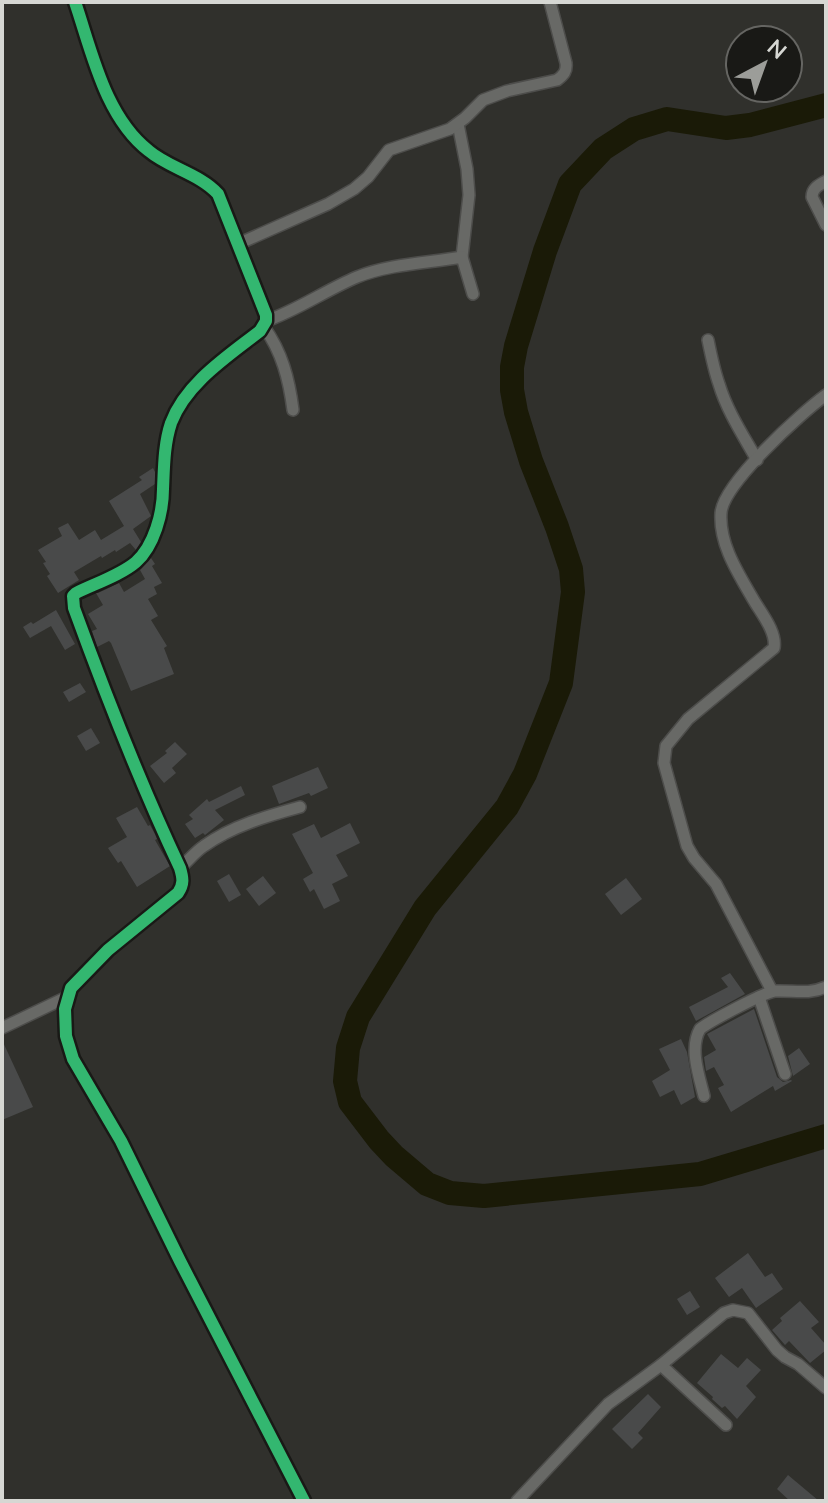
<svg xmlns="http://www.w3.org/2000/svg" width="828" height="1503" viewBox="0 0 828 1503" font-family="'Nunito Sans',sans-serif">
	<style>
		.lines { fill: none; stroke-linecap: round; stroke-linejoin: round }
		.river { stroke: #1a1a07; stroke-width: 24 }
		.building { fill: #494a4a }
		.street-casing { stroke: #4d4d4b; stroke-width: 14 }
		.street { stroke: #686966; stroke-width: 11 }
		.cycleway-casing { stroke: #191916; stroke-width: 17 }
		.cycleway { stroke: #33b770; stroke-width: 12 }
	</style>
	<rect width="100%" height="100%" fill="#30302c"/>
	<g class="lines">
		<!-- river -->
		<path class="river" d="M826,105L750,125L726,128L667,119L634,129L603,149L570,184L545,251L516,346L512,367V390L516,412L531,461L557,527L571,569L573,592L561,683L525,774L507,807L425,908L358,1017L348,1048L345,1081L350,1102L379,1140L394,1156L427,1184L450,1193L484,1196L700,1174L826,1136"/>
	</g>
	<!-- building -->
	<g class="building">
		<path d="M153,468L155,472V484L140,494L151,516L133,529L141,542L136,550L130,543L116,552L115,550L102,558L101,556L74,572L79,580L58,593L47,576L50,574L43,563L46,562L38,550L62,536L58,528L68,523L79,540L95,530L101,540L124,526L109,501L142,480L139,477Z"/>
		<path d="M151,558L155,564L152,566L162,583L154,587L157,594L148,599L158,616L151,620L167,646L164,648L174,674L131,691L111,643L109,641L97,647L92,631L97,629L88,614L103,605L96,593H98L119,583L124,592L145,579L140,570Z"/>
		<path d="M56,610L75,644L65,650L51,626L30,638L23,627L31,622L33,624Z"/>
		<path d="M80,683L86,692L69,702L63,692Z"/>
		<path d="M91,728L100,743L86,751L77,736Z"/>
		<path d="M175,742L187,754L172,768L176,773L164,783L150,766L167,753L165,751Z"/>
		<path d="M318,767L328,788L311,796L309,793L279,804L272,786Z"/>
		<path d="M241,786L245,795L215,810L224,820L205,835L203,833L195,838L185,824L193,819L189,815L207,799L209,802Z"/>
		<path d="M137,807L148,826L150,825L155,834L157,839L155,840L170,866L137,887L121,861L118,863L108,848L127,837L116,818Z"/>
		<path d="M350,823L360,843L336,855L348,876L332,884L340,901L324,909L314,889L310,892L303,879L313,873L292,834L314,824L321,838Z"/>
		<path d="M229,874L241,895L229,902L217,881Z"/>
		<path d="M263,876L276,893L259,906L246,889Z"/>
		<path d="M626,878L642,899L621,915L605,894Z"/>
		<path d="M730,973L745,994L696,1021L689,1007L728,987L721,978Z"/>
		<path d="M754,1009L777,1077L783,1082L791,1080L792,1081L775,1091L773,1086L731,1112L718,1088L724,1085L714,1067L706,1071L704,1057L716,1050L707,1034Z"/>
		<path d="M681,1039L687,1052L695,1097L681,1105L674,1090L660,1097L652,1081L670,1070L659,1049Z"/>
		<path d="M2,1040L33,1107L2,1120Z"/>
		<path d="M799,1048L810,1064L793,1076L788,1056Z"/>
		<path d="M748,1253L765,1277L772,1273L783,1289L756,1308L742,1288L729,1297L715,1278Z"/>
		<path d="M690,1291L700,1307L687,1315L677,1299Z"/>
		<path d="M800,1301L819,1322L811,1328L826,1345V1350L810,1363L789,1341L785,1345L772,1330L782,1321L780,1318Z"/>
		<path d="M721,1354L738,1368L747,1358L761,1370L746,1386L756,1397L737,1419L725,1406L722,1408L712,1399L713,1397L697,1383Z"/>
		<path d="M648,1394L661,1407L638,1433L643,1438L632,1449L612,1429Z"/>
		<path d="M788,1475L819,1501H790L777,1489Z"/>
	</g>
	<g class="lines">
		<defs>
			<g id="street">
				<path d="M75,2C92,52 105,117 149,151C169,168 200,174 218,194L266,315V321L260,331C228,356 186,383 171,423C164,444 164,467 163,489C163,513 154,546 136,562C121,575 94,584 76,593L73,596L74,608C106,696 140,783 180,868C183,878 184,884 178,893L108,950L71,988L65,1009L66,1036L73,1059L121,1141L180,1261L304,1501"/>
				<path d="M458,124L467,169L469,195L462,257"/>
				<path d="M826,181C819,185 812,188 812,197L826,225"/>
				<path d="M238,244L328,204L354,189L368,177L389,150L450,129L465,118L483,100L507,91L557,80C564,75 567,71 566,63L550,2"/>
				<path d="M266,321C298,310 326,290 357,277C390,264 427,263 462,257L473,294"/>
				<path d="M264,327C282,352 289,379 293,410"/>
				<path d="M708,340C711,355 714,370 719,384C727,411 743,435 757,460"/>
				<path d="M180,868C188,861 195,852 204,846C232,826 267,816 300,807"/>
				<path d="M772,991L716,884L694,858L687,846L664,763L666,746L688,719L774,648C777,632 761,613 753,599C738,573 719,544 721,513C723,484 801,413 826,395"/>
				<path d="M759,997L785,1074"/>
				<path d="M2,1028L67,997"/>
				<path d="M704,1096C699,1076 689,1048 700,1029C710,1021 765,992 775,991C793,990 808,995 826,987"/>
				<path d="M661,1365L726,1425"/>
				<path d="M517,1501L608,1404L661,1365L724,1313L733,1310L748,1313L777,1350L785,1357L798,1364L826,1388"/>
			</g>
		</defs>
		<!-- street casing -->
		<use href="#street" class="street-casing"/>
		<!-- street -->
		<use href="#street" class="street"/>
		<defs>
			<path id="cycleway" d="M75,2C92,52 105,117 149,151C169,168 200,174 218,194L266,315V321L260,331C228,356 186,383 171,423C164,444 164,467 163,489C163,513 154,546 136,562C121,575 94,584 76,593L73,596L74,608C106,696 140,783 180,868C183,878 184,884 178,893L108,950L71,988L65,1009L66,1036L73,1059L121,1141L180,1261L304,1501"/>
		</defs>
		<!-- cycleway casing -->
		<use href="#cycleway" class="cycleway-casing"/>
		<!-- cycleway -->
		<use href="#cycleway" class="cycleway"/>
	</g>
	<!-- border -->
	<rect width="828" height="1503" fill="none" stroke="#d6d7d3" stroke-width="8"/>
	<!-- north arrow -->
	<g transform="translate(764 64) rotate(41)"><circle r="38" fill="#191916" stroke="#656562" stroke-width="2"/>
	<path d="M0-6L14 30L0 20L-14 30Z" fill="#9c9d99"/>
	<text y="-12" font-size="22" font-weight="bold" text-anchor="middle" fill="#d6d7d3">N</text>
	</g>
</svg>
